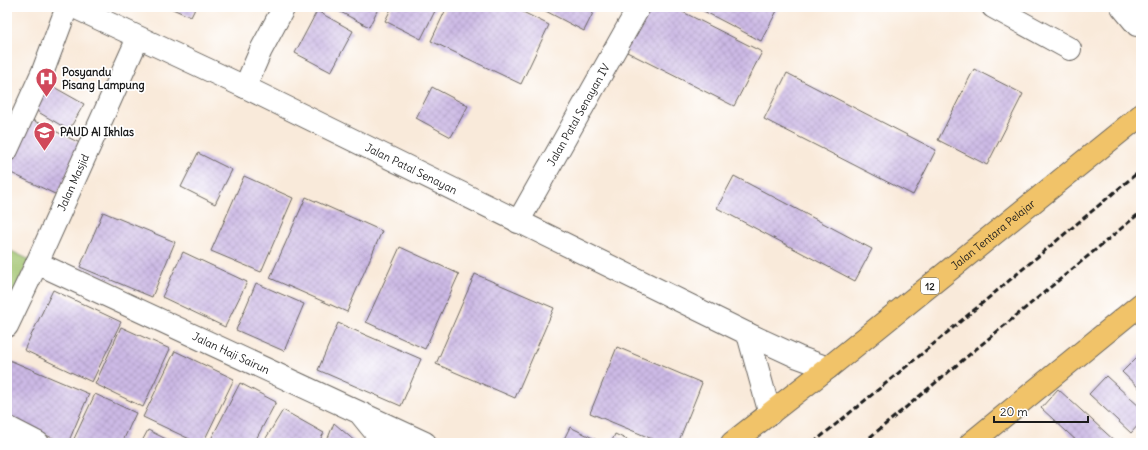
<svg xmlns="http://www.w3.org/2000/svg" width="1148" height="450" viewBox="0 0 1148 450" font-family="Delius,sans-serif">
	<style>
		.garden { fill: #9fc26c; stroke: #5e6f44 }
		.building { fill: url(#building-cross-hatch) }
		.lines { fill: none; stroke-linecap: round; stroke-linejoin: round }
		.minor-casing { stroke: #69645e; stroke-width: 24 }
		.highway-casing { stroke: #69645e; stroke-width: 24 }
		.minor { stroke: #fff; stroke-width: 22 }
		.highway { stroke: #f1c369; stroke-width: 22 }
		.rail { stroke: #1c1c1c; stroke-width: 3; stroke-dasharray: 6 3; stroke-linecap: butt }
		.labels { text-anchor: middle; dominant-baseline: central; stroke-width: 3.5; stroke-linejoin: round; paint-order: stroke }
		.shield { fill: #fff; stroke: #606060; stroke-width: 1 }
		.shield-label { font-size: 10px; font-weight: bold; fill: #1c1c1c }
		.poi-label { font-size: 11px; font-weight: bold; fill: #1c1c1c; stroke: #fff; text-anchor: start }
		.street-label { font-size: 11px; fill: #1c1c1c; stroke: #fff }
	</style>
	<defs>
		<pattern id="building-cross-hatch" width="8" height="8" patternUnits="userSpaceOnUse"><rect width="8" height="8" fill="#ccb9e5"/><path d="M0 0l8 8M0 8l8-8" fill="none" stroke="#af9ec4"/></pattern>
	</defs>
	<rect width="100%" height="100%" fill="#fff"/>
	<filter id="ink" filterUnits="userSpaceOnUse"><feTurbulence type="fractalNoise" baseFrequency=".025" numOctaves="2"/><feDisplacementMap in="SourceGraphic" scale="8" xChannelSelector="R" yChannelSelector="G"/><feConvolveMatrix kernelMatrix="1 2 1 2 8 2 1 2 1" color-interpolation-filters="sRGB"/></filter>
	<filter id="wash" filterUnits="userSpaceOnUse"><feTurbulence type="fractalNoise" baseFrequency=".012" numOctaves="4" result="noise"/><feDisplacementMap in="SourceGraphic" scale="16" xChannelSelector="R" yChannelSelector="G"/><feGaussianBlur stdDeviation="0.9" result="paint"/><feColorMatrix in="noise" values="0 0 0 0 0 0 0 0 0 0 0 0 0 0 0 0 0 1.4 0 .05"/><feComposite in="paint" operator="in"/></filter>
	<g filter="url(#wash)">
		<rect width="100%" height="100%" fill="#f9eada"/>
		<!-- garden -->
		<path class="garden" d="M7,249L30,260L7,309Z"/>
		<g id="blocks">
			<!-- building -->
			<g class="building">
				<path d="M168,7H196L191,17Z"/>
				<path d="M331,7H379L369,27Z"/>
				<path d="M392,7H437L421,39L385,21Z"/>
				<path d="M447,7H513L549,25L521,84L431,41Z"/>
				<path d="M538,7H596L584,31Z"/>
				<path d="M643,7H673L762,52L734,106L621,49Z"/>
				<path d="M696,7H779L761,41Z"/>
				<path d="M317,11L353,31L331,72L295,53Z"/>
				<path d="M974,69L1023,94L987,165L938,140Z"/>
				<path d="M787,73L936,150L913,195L764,119Z"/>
				<path d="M7,76L12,79L7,90Z"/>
				<path d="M43,81L84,104L69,130L28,106Z"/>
				<path d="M432,87L468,106L451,137L416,118Z"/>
				<path d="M28,118L82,144L57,195L7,171V161Z"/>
				<path d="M198,153L232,170L215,204L181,187Z"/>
				<path d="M244,176L293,198L261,272L211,251Z"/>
				<path d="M734,176L872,249L855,281L717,208Z"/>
				<path d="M306,197L382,231L347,312L270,278Z"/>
				<path d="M103,212L175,242L152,297L80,267Z"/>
				<path d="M400,247L459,274L425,349L366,322Z"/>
				<path d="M183,252L247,282L225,327L162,297Z"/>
				<path d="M475,274L554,308L515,398L436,364Z"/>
				<path d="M256,283L304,304L284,351L236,330Z"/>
				<path d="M53,290L121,322L92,382L24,350Z"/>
				<path d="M338,323L421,359L401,406L318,370Z"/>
				<path d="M121,327L170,349L143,407L95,384Z"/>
				<path d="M617,347L702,383L678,443H662L590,413Z"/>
				<path d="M175,351L234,379L203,443H198L143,417Z"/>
				<path d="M1140,354L1141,355V390L1122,372Z"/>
				<path d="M7,359L89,394L68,443H64L7,418Z"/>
				<path d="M1106,376L1141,408V422L1131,433L1089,394Z"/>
				<path d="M240,383L276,402L254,443H209Z"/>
				<path d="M1058,389L1117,443H1079L1041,408Z"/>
				<path d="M95,394L136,413L122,443H72Z"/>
				<path d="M283,410L324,433L318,443H263Z"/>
				<path d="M334,423L357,443H326Z"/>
				<path d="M570,427L603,443H562Z"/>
				<path d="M148,430L174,443H141Z"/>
				<path d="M615,434L634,443H611Z"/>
			</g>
		</g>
	</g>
	<g filter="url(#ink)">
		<use href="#blocks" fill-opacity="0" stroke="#69645e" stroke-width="1"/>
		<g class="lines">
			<defs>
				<g id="minor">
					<path id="s1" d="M74,7L245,87L748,334L798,357L828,368"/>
					<path d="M993,7L1070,49"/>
					<path d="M1122,7L1137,25H1141"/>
					<path d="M245,87L261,50L284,7"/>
					<path d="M7,150L43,71L67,7"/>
					<path id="s2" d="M518,222L639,7"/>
					<path id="s3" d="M37,263L425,443"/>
					<path id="s4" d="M7,326L37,263L138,38"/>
					<path d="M748,334L770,414"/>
					<path d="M362,416L384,443"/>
					<path d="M7,427L38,443"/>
				</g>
				<g id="highway">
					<path id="s5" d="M732,443L828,368L1141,115"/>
					<path d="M971,443L1141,304"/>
				</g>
			</defs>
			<!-- minor casing -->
			<use href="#minor" class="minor-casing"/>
			<!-- highway casing -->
			<use href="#highway" class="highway-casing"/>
			<!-- minor -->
			<use href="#minor" class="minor"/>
			<!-- highway -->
			<use href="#highway" class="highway"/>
			<!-- rail -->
			<g class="rail">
				<path d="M813,443L918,357L1141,170"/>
				<path d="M863,443L1141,212"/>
			</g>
		</g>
	</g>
	<!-- icons -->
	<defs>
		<symbol id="hospital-pin" viewBox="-11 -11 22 30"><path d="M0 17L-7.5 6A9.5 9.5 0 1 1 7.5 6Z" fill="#d1495b" stroke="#fff"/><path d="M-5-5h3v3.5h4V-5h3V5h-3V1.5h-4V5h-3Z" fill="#fff"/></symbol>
		<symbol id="school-pin" viewBox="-11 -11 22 30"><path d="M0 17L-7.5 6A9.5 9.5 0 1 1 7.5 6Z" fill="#d1495b" stroke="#fff"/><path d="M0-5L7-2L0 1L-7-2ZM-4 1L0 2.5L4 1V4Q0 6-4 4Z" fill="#fff"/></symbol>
	</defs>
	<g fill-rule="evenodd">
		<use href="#hospital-pin" x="34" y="66" width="25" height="34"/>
		<use href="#school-pin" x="32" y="120" width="25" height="34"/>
	</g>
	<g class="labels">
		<!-- shield labels -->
		<rect class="shield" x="921" y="278" width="18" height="16" rx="3"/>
		<g class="shield-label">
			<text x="930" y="286">12</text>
		</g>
		<!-- poi labels -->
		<g class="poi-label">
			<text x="62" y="72">Posyandu<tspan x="62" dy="13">Pisang Lampung</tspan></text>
			<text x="60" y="132">PAUD Al Ikhlas</text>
		</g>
		<!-- street labels -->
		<g class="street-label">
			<text stroke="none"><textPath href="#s2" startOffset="123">Jalan Patal Senayan IV</textPath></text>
			<text stroke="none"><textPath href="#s1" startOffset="374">Jalan Patal Senayan</textPath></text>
			<text stroke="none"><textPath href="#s4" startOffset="158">Jalan Masjid</textPath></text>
			<text stroke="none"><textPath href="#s5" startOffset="334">Jalan Tentara Pelajar</textPath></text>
			<text stroke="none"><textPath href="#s3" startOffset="214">Jalan Haji Sairun</textPath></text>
		</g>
	</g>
	<!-- margin -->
	<rect width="1148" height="450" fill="none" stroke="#fff" stroke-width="24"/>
	<!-- scale -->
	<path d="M994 416v6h94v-6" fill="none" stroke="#1c1c1c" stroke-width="2"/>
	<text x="1000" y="416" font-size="12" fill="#1c1c1c" stroke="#ffffff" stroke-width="3" paint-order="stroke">20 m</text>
</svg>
